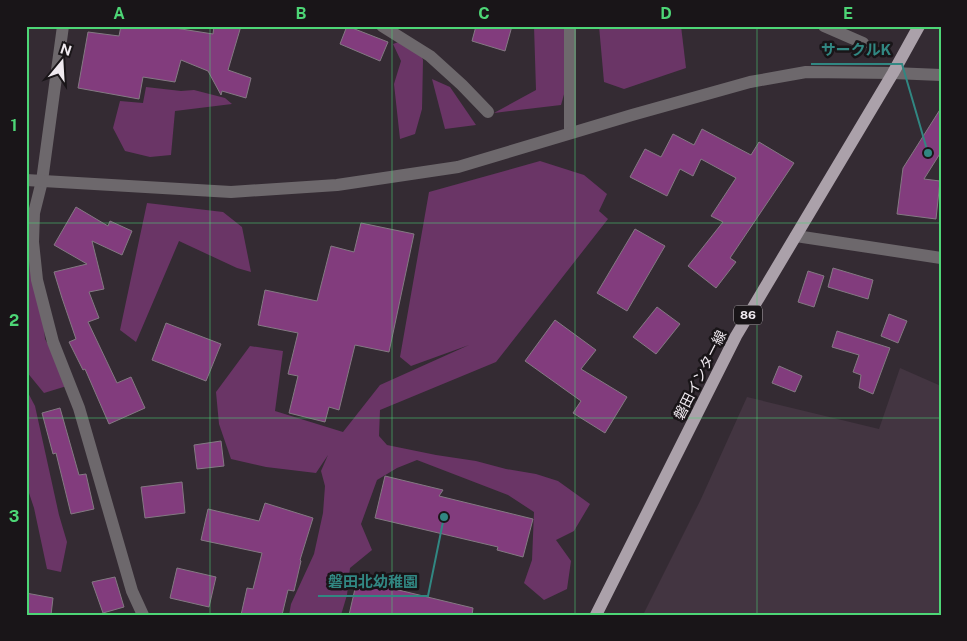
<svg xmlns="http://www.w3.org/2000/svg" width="967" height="641" viewBox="0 0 967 641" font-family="'Public Sans','Noto Sans JP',sans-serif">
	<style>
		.built { fill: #433541 }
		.green { fill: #6a3566 }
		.building { fill: #823c7d; stroke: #847983 }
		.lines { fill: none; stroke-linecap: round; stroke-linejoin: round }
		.minor { stroke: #6d686c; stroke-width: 12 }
		.major { stroke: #aba1aa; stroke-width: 12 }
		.grid { fill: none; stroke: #4dd676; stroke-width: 1; stroke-opacity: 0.55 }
		.labels { text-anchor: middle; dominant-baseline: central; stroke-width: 5; stroke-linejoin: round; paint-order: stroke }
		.shield { fill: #191518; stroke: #b0aaaf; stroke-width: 1 }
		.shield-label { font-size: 12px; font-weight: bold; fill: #f0eaf0 }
		.street-label { font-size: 14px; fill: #f0eaf0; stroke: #191518 }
		.leader { fill: none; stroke: #318782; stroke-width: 2 }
		.callout-dot { fill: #318782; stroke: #191518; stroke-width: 2 }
		.callout-label { font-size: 15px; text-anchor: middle; font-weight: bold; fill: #318782; stroke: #191518; stroke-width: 5; stroke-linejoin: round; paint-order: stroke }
		.neatline { fill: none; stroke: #4dd676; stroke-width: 2 }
		.grid-label { font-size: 16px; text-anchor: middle; font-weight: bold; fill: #4dd676 }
	</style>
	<rect width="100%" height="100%" fill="#342b33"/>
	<!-- built -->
	<path class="built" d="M900,368L941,386V615H643L701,499L747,397L879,429Z"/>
	<!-- green -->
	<g class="green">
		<path d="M534,26H566L570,73L561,105L494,113L536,90Z"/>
		<path d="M599,26H681L686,68L624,89L604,82Z"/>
		<path d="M404,40L419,49L423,60L422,109L415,134L400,139L394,84L401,61L393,44Z"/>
		<path d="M432,79L450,87L476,125L445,129Z"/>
		<path d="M146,87L181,91L194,90L225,98L232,104L175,111L171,155L150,157L125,151L113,128L120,101L143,103Z"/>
		<path d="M540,161L584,175L607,194L599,211L608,219L496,362L380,410L379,436L387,445L436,455L476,461L506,469L536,474L558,481L590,504L574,531L556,540L571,561L567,589L544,600L524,583L532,560L534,512L508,495L417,460L397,468L377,480L361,524L372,550L350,568L347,595L341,615H289L291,604L314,554L323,513L325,486L321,471L328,455L316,473L266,467L231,459L219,424L216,392L250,346L283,351L275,411L343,432L380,385L469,345L411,366L400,357L429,192Z"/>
		<path d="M147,203L223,212L242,227L251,272L237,268L179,241L136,342L120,330Z"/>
		<path d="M34,213L45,339L70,385L44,393L26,371V214Z"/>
		<path d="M26,389L35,406L59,515L67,542L61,572L47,569L34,508L26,484Z"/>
	</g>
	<!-- building -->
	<g class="building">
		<path d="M121,26H162L213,34L214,26H241L228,70L251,78L246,98L222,91L221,95L208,71L181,60L175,82L143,77L139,99L78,88L88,32L119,36Z"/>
		<path d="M347,26L388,42L380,61L340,44Z"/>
		<path d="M476,26H512L505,51L472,41Z"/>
		<path d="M941,108V152L924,179L940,181L936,219L897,214L903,168Z"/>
		<path d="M702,129L751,155L759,142L794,163L730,258L736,262L716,288L688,266L723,222L711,216L736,178L701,159L693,176L680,169L667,196L630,177L645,149L661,157L673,134L694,145Z"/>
		<path d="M76,207L108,226L110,221L132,231L122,255L92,241L104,289L89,292L99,318L88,322L117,383L131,377L145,408L109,424L85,369L83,370L69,342L76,339L62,298L54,272L87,264L54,245Z"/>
		<path d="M361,223L414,234L389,352L355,345L339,410L329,407L325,422L289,413L298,376L288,374L298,333L258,325L265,290L317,301L331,246L354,252Z"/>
		<path d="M635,229L665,246L627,311L597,293Z"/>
		<path d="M833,268L873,280L868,299L828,287Z"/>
		<path d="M808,271L824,276L814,307L798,302Z"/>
		<path d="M657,307L680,324L656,354L633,337Z"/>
		<path d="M889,314L907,321L898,343L881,336Z"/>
		<path d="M555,320L596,350L581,369L627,397L605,433L573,413L581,401L525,361Z"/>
		<path d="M166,323L221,344L206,381L152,360Z"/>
		<path d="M837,331L890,348L873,394L859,388L861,375L853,372L859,355L832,347Z"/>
		<path d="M779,366L802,376L795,392L772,383Z"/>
		<path d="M60,408L79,475L86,474L94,509L71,514L56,453L53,454L42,413Z"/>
		<path d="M221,441L224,466L197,469L194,445Z"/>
		<path d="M385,476L443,490L439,496L533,519L523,557L497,550L498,547L375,518Z"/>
		<path d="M182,482L185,513L145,518L141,487Z"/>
		<path d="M265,503L313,518L300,560L301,561L294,591L288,590L282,615H241L247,588L253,589L262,553L201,540L208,509L259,521Z"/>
		<path d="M177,568L216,577L209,607L170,598Z"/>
		<path d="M115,577L124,607L103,613L92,582Z"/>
		<path d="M357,580L473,608L472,615H349Z"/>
		<path d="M26,593L53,598L51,615H26Z"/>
	</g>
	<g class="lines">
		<!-- minor -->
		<g class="minor">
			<path d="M63,26L42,181L34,213L33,242L37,280L53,342L79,408L132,591L143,615"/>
			<path d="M382,26L430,56L462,85L488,112"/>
			<path d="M824,26L863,43"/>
			<path d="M570,133V26"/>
			<path d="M26,180L231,192L337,185L458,167L632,115L750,82L806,72L893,73L941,75"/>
			<path d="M796,236L941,258"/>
		</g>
		<!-- major -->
		<path class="major" d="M596,615L736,336L893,73L919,26"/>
	</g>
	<!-- grid -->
	<path class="grid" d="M210,26V615M392,26V615M575,26V615M757,26V615M26,223H941M26,418H941"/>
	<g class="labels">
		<!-- shield labels -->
		<rect class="shield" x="734" y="305.5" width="28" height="19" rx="4"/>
		<g class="shield-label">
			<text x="748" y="315">86</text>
		</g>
		<!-- street labels -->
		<g class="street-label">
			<text transform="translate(700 375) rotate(-63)">磐田インター線</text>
		</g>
	</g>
	<!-- callouts -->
	<path class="leader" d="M928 153L902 64H811M444 517L428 596H318"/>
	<g class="callout-dot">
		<circle cx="928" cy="153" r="5"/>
		<circle cx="444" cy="517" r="5"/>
	</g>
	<g class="callout-label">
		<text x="856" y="55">サークルK</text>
		<text x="373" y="587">磐田北幼稚園</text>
	</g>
	<!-- border -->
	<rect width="967" height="641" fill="none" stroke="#191518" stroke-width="55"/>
	<!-- north arrow -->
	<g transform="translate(62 62) rotate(18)" stroke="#191518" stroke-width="4" paint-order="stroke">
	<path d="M0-4L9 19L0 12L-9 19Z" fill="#f0eaf0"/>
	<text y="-8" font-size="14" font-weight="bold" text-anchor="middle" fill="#f0eaf0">N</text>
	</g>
	<rect x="28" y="28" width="912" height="586" class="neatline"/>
	<g class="grid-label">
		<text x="119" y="19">A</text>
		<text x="301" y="19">B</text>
		<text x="484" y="19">C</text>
		<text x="666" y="19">D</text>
		<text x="848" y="19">E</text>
		<text x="14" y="131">1</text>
		<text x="14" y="326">2</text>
		<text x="14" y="522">3</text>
	</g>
</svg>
